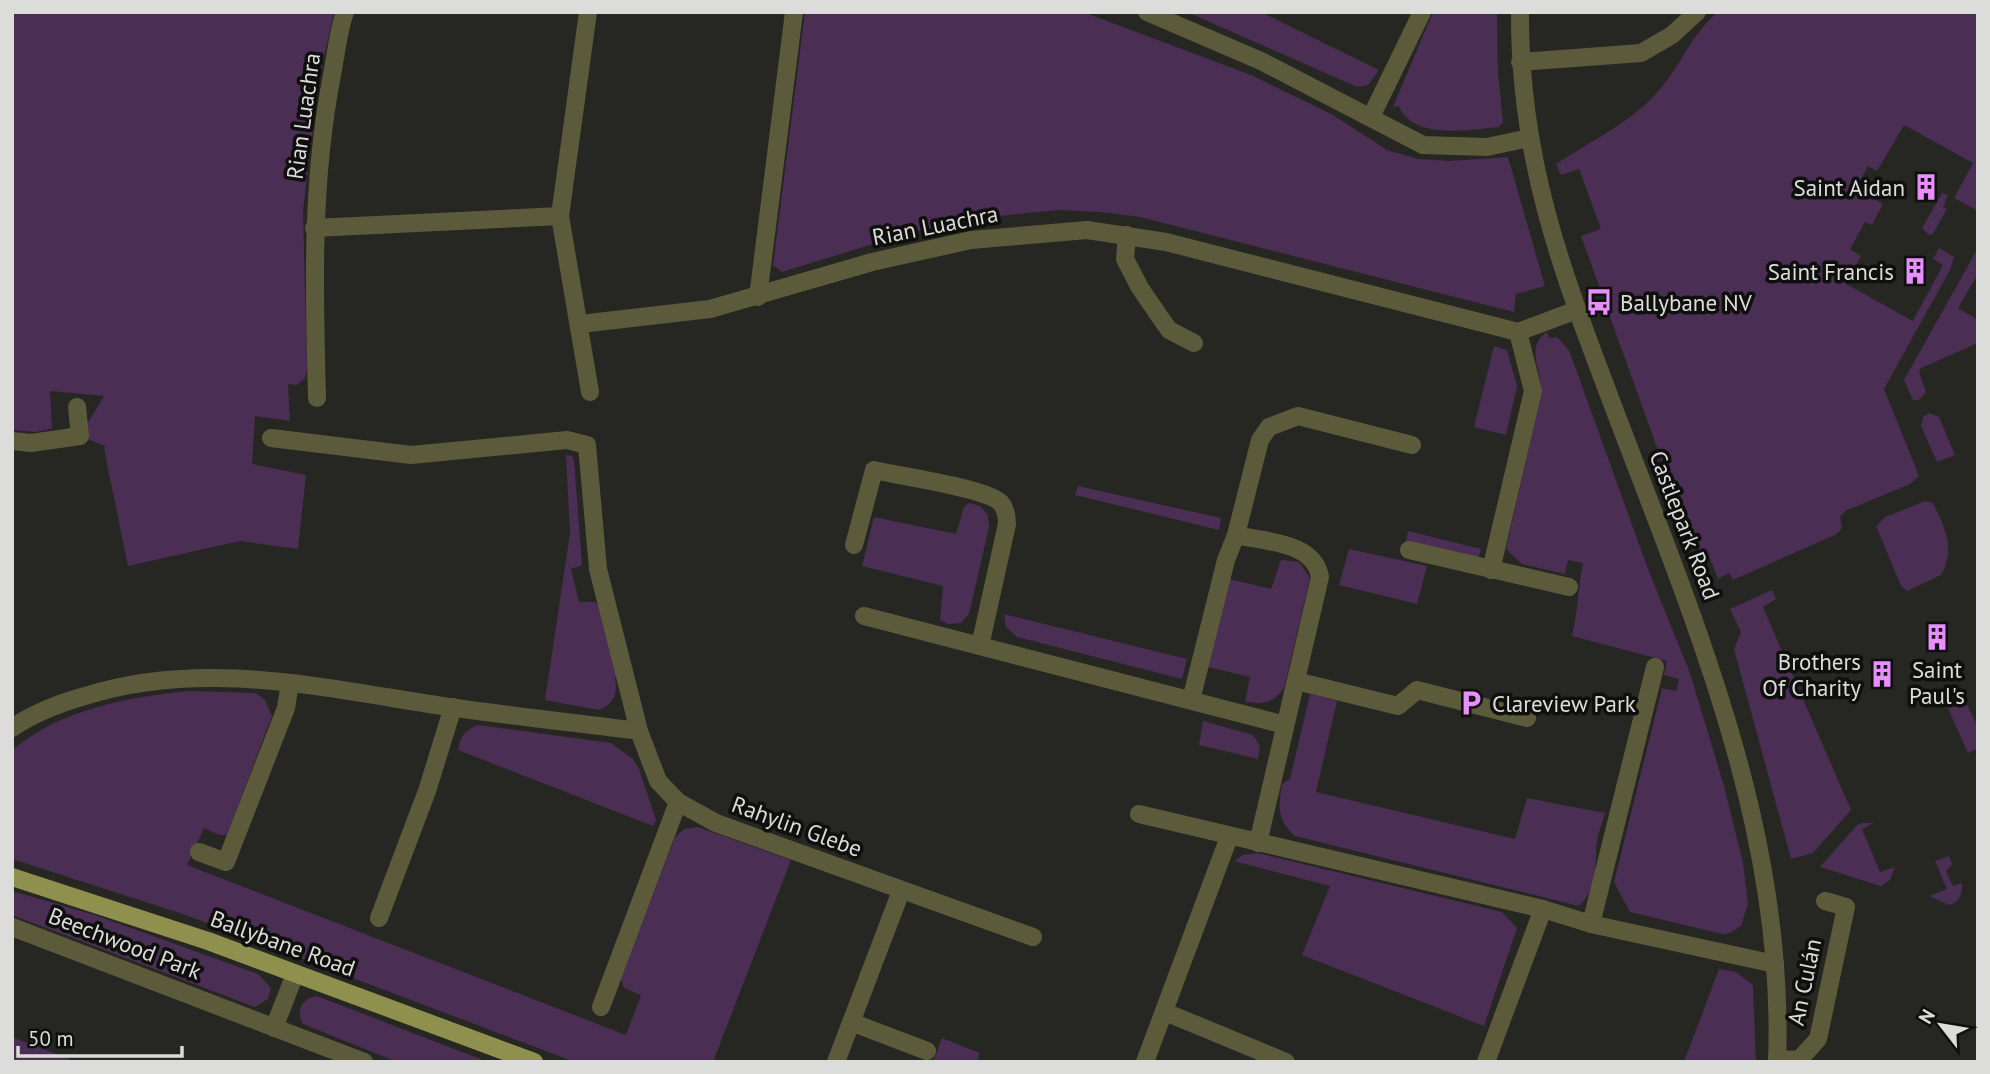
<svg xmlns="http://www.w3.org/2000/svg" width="1990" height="1074" viewBox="0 0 1990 1074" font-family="'PT Sans',sans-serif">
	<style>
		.green { fill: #4b2e53 }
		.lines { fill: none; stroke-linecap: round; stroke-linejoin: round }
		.minor { stroke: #5b5b3c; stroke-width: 18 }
		.major { stroke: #8f8f4e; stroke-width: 18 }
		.labels { text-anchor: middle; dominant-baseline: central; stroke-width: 7; stroke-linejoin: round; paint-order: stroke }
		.street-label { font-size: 23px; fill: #dcdcda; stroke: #0f0f0e }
		.poi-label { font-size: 23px; fill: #dcdcda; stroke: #0f0f0e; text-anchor: end }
	</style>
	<rect width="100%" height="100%" fill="#262623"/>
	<!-- green -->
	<g class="green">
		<path d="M12,12H334L319,80L303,210L307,369L305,378L297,385L288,384L290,421L255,416L252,464L306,475L298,549L240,541L128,566L107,464L104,447H107L80,436L104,396L50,391L52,428L36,432L12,430Z"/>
		<path d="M805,12H1083L1251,75L1333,115L1387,150L1418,159L1450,161L1508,157L1545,286L1516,294L1514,312L1140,217L1100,212L1058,210L969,219L909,233L782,272L773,265Z"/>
		<path d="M1187,12H1261L1379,70L1368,85L1357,87Z"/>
		<path d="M1433,12H1497L1498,72L1503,123L1498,127C1470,130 1412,140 1399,106L1393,107Z"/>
		<path d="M1718,12H1978V211L1954,198L1973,163L1904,125L1877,171L1868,166L1856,188L1883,204L1872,225L1865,222L1850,249L1861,256L1846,284L1913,321L1943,265L1933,259L1939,248L1954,257L1950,270L1884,389L1919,476L1910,484L1845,511L1840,517L1842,528L1837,534L1733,580L1729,573L1718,579L1709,556L1692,545L1581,236L1601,229L1579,169L1561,175L1556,164C1588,143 1627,124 1653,97C1679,71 1689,36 1718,12Z"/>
		<path d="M1942,193L1948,195L1943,207L1947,209L1933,234L1929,235L1922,228Z"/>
		<path d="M1978,248V274L1958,308L1978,320V343L1921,368L1919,372L1926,392L1919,400H1913L1904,380Z"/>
		<path d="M1547,332L1549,338L1557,337L1569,350L1648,569L1690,673L1724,786L1743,863L1748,904L1741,926L1730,933L1722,934L1630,912L1614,882L1662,688L1676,691L1679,679L1664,675L1667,661L1572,636C1578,611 1578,588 1583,563L1568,560L1565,574L1522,564L1506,549L1541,395C1544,372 1523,348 1547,332Z"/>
		<path d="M1494,346L1507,350L1517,386L1506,435L1474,427Z"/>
		<path d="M1929,413L1939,417L1955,455L1937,462L1921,426L1923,417Z"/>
		<path d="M566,455L572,456L574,460L582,565L571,569L579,602H595L599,606L618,675L615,678C618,694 614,703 599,710L545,700L570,533Z"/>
		<path d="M1078,486L1221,518L1219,530L1075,495Z"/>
		<path d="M1925,501L1933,503C1945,528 1956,549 1941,575L1907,591L1901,586L1876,526L1885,517Z"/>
		<path d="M969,503L980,506L988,515L989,527L969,614L961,623L948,624L940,620L943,586L862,566L874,517L956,534L964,507Z"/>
		<path d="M1408,531L1481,549L1478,560L1406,542Z"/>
		<path d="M1349,549L1427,566L1417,604L1339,585Z"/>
		<path d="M1281,560L1299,562L1310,578L1284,688C1273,704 1262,704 1245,702L1250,677L1208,667L1229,579L1271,589Z"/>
		<path d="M1772,590L1776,599L1763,607L1851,810L1813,853L1791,859L1734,649L1741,632L1730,609Z"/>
		<path d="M1004,614L1187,659L1182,679L1017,637L1006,627Z"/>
		<path d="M190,691L256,693L265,700L272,716L227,835H219L204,828L187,865L626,1035L641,995L624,988L621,979L675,837L684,829L698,827L791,860L713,1062H575L186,915L12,859V750C62,709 127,697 190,691Z"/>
		<path d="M1310,694L1337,701L1316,792L1515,839L1527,798L1605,813C1602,824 1596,839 1596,850C1596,870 1595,891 1579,906L1295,836C1277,820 1278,806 1282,784L1290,779Z"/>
		<path d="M1963,697L1978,727V749L1968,753L1946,704Z"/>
		<path d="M1203,721L1253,735L1260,746L1258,759L1199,745Z"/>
		<path d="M478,725L611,743L633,759L639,769L656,820L653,826L458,750C460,736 465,730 478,725Z"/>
		<path d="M1862,823H1874L1862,829L1880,872L1895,867L1890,880L1881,886L1820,867L1857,825Z"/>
		<path d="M1258,853L1502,912L1517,928L1484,1026L1302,955L1330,886L1234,861L1243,855Z"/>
		<path d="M1949,856L1952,864L1946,871L1953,886L1962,883C1963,893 1959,903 1949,905L1929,896L1947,889L1935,861Z"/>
		<path d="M12,891L95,915L258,974L271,988L268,999L255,1007L12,915Z"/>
		<path d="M1719,969L1736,972L1753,985L1756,1062H1684Z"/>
		<path d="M317,996L488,1062H397L303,1024C295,1009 302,999 317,996Z"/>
		<path d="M12,1037L77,1062H12Z"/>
		<path d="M942,1038L980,1053L977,1062H933Z"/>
	</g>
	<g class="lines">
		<!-- minor -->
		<g class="minor">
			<path d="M588,12L560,216L590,392"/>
			<path d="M1147,12L1261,61L1423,145L1487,147L1529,138"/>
			<path d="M1520,12C1519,165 1565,279 1618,419C1697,627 1786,835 1777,1062"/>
			<path d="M1520,62L1641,53L1672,35L1697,12"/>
			<path d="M1371,117L1422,12"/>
			<path d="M314,228L560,216"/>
			<path d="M1127,235L1125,259L1140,288L1169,330L1194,343"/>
			<path d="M758,297L794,12"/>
			<path d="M580,324L710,309L872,262L971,240L1087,230L1166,242L1518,332L1577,310"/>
			<path d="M317,398C314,289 311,182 332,75C336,54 338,32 345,12"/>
			<path d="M271,438L411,455L567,440L587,445L598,569L639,731L658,781L678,802L716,823L1033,937"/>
			<path d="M12,441L31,443L80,436L77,407"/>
			<path d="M854,545L874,470C898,476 987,488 1001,503C1006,509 1007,516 1007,524L980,646"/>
			<path d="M1409,550L1569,587"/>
			<path d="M1491,570L1533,391L1518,332"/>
			<path d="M864,616L1285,725"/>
			<path d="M1296,681L1398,706L1417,690L1527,718"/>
			<path d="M1191,700L1226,560L1236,535"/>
			<path d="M12,728C34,713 60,703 85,696C205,658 327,689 449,707C512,716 576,723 639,731"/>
			<path d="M1139,814L1543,909L1591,924L1775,964"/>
			<path d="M1258,843L1320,577C1314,541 1264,542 1236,535L1260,440L1269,427L1298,416L1412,445"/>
			<path d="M199,852L226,862L286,708L290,683"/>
			<path d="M379,918L427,791L453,707"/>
			<path d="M1591,924L1655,667"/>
			<path d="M12,927L364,1062"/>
			<path d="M601,1007L678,802"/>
			<path d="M1165,1012L1286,1062"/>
			<path d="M851,1022L927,1051"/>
			<path d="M274,1028L295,974"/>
			<path d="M1777,1059L1799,1060L1818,1039L1846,907L1825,901"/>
			<path d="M836,1062L901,891"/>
			<path d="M1145,1062L1229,837"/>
			<path d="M1486,1062L1543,909"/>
		</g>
		<!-- major -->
		<path class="major" d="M12,877L208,941L534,1062"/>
	</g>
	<!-- icons -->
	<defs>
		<symbol id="building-bare" viewBox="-9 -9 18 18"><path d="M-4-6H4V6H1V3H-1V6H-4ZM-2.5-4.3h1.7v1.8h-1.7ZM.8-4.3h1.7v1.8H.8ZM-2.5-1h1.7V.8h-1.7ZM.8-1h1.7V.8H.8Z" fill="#e88eff" stroke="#0f0f0e" stroke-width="2.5" paint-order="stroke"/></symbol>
		<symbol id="bus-bare" viewBox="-9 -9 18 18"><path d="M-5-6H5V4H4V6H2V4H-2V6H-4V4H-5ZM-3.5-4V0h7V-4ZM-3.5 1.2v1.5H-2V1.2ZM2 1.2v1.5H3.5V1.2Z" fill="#e88eff" stroke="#0f0f0e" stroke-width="2.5" paint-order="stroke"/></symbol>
		<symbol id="parking-bare" viewBox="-9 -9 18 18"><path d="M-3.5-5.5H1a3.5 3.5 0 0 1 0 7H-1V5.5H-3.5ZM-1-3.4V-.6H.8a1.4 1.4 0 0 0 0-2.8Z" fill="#e88eff" stroke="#0f0f0e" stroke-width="2.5" paint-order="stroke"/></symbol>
	</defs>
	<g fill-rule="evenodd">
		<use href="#building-bare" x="1907" y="168" width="38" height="38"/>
		<use href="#building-bare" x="1896" y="252" width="38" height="38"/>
		<use href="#bus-bare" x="1580" y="283" width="38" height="38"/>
		<use href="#building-bare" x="1918" y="618" width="38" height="38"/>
		<use href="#building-bare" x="1863" y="655" width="38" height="38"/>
		<use href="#parking-bare" x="1452" y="684" width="38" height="38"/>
	</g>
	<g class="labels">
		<!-- street labels -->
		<g class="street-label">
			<text transform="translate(303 116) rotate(-82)">Rian Luachra</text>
			<text transform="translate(935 225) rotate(-11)">Rian Luachra</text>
			<text transform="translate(1685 525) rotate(69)">Castlepark Road</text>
			<text transform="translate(797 826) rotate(20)">Rahylin Glebe</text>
			<text transform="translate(125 943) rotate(21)">Beechwood Park</text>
			<text transform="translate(283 943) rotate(20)">Ballybane Road</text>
			<text transform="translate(1804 982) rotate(-78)">An Culán</text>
		</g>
		<!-- poi labels -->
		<g class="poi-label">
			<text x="1905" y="187">Saint Aidan</text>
			<text x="1894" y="271">Saint Francis</text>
			<text x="1620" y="302" text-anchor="start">Ballybane NV</text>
			<text x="1861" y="661">Brothers<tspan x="1861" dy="26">Of Charity</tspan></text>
			<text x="1937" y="669" text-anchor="middle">Saint<tspan x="1937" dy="26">Paul's</tspan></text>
			<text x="1492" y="703" text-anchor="start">Clareview Park</text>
		</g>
	</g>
	<!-- border -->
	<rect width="1990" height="1074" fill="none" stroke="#dcdcda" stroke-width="28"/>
	<!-- north arrow -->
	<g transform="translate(1941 1025) rotate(301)" stroke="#0f0f0e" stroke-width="5" paint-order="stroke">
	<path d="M0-5L12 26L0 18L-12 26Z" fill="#dcdcda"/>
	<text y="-10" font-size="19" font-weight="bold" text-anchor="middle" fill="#dcdcda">N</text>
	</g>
	<!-- scale -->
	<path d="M18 1046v10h164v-10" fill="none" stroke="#dcdcda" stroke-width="3.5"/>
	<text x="28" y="1046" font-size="21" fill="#dcdcda" stroke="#0f0f0e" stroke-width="5" paint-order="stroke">50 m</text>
</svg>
